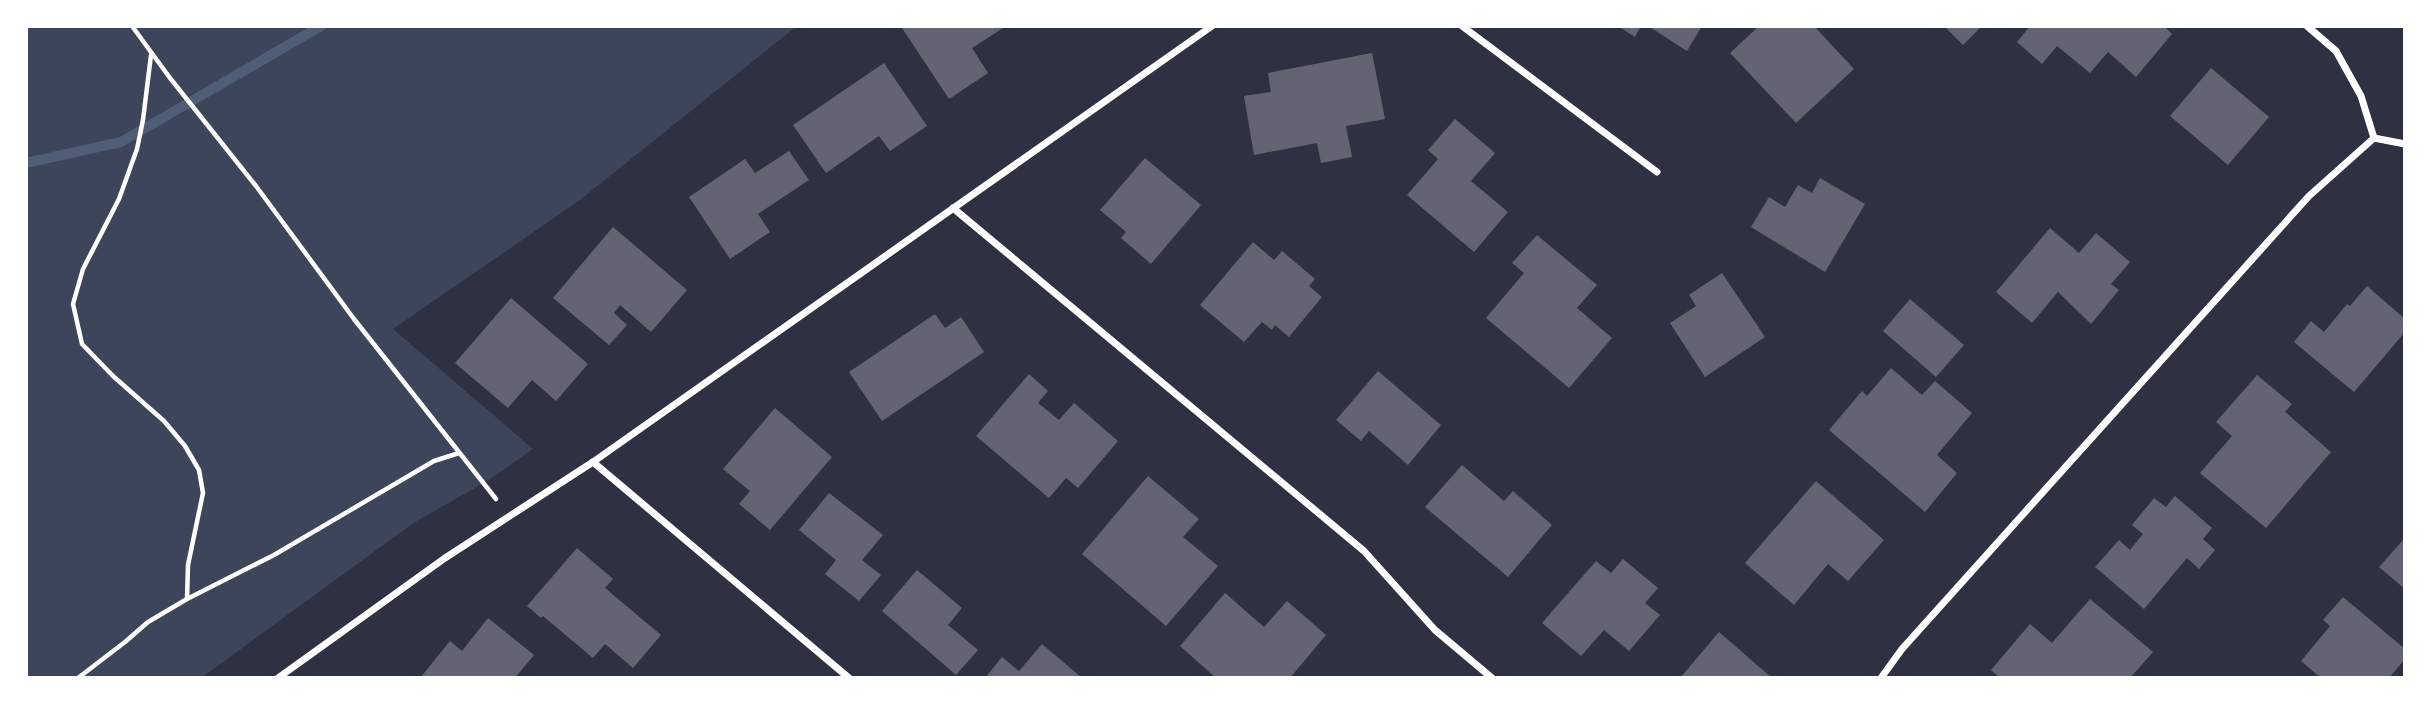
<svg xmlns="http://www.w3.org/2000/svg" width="2431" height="704" viewBox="0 0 2431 704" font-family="'Noto Serif',serif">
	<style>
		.green { fill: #3c4559 }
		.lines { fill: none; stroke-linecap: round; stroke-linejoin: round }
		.stream { stroke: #4f5d75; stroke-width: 10 }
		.building { fill: #626471 }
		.path { stroke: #fff; stroke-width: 4.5 }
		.minor { stroke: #fff; stroke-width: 7 }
	</style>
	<rect width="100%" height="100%" fill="#2d3142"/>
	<!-- green -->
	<path class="green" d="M26,26H797L580,200L393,329L533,449L489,480L415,522L201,678H26Z"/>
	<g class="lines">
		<!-- stream -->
		<path class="stream" d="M26,163L121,142L321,26"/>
	</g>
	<!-- building -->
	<g class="building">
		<path d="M905,26H1006L972,48L988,73L949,99L902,28Z"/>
		<path d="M1618,26H1641L1635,37Z"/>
		<path d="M1648,26H1702L1687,51Z"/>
		<path d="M1759,26H1814L1854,69L1796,123L1730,53Z"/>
		<path d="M1944,26H1982L1963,45Z"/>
		<path d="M2030,26H2164L2172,34L2136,77L2108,52L2090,73L2057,46L2042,64L2017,42Z"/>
		<path d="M1372,53L1385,119L1346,126L1352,157L1321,163L1317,143L1254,155L1244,96L1271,92L1268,73Z"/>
		<path d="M884,63L927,126L890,151L879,136L826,173L793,125Z"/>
		<path d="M2211,68L2269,117L2228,165L2170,116Z"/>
		<path d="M1455,119L1495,153L1471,181L1508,212L1474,252L1407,195L1438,159L1428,150Z"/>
		<path d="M789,151L809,180L758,214L770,232L730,259L689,197L745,159L755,173Z"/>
		<path d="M1145,158L1201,205L1151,264L1121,238L1126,232L1100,210Z"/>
		<path d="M1820,178L1865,204L1825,272L1751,227L1769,197L1785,207L1798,185L1812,193Z"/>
		<path d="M613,227L687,290L651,332L620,305L614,313L627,325L609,345L553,298Z"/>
		<path d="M2050,228L2079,253L2096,233L2130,262L2111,284L2119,290L2091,324L2058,292L2032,323L1996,292Z"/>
		<path d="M1537,235L1597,285L1577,308L1612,338L1569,388L1486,318L1524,273L1512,263Z"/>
		<path d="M1253,242L1274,260L1282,251L1315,279L1309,286L1322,297L1289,337L1275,325L1272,330L1262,322L1244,342L1200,305Z"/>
		<path d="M1722,273L1765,337L1705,377L1670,323L1696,306L1689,295Z"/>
		<path d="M2367,286L2405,319V332L2354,392L2294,342L2311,321L2324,332L2347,304L2350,306Z"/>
		<path d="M511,298L588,364L556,401L532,380L508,408L455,363Z"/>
		<path d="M1910,299L1964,345L1936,377L1883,331Z"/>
		<path d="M935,314L945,328L961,317L984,352L882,421L849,372Z"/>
		<path d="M1891,368L1922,395L1935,381L1972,413L1937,455L1957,473L1925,512L1829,430L1862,391L1867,396Z"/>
		<path d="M1378,371L1441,425L1408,465L1369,431L1361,441L1336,420Z"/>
		<path d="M1029,374L1048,391L1038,403L1059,420L1074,403L1118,441L1078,488L1066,478L1049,498L976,436Z"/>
		<path d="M2257,375L2292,404L2285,412L2331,452L2266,528L2200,473L2232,436L2216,422Z"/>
		<path d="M775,408L832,457L770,530L739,504L750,491L723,469Z"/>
		<path d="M1462,465L1504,501L1513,491L1552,525L1508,577L1425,507Z"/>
		<path d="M1148,476L1199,519L1183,537L1218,566L1166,626L1082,554Z"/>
		<path d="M1816,481L1884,540L1848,581L1828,564L1794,605L1745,563Z"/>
		<path d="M829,493L883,535L862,560L881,575L859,601L825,574L836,560L799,530Z"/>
		<path d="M2175,496L2212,528L2203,539L2215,550L2199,569L2187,558L2144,609L2095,567L2119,540L2130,550L2143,534L2132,525L2154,498L2166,507Z"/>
		<path d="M2405,538V589L2379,567Z"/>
		<path d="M577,548L613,579L605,588L661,635L633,668L605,644L593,658L543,616L541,618L527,606Z"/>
		<path d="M1623,559L1658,588L1645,603L1660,615L1629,651L1604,630L1581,656L1542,623L1596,561L1611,573Z"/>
		<path d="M917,570L962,608L948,625L978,650L956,675L882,611Z"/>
		<path d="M1225,593L1264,627L1287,601L1326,635L1290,678H1216L1180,646Z"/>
		<path d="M2343,597L2405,649V659L2389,678H2321L2301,661L2330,626L2323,620Z"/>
		<path d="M2090,599L2153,652L2130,678H2000L1991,670L2030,624L2052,643Z"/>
		<path d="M488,618L534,655L515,678H420L450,641L462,651Z"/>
		<path d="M1719,632L1772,678H1680Z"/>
		<path d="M1042,644L1082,678H985L1002,657L1019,671Z"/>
	</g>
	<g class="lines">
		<!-- path -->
		<g class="path">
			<path d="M132,26L170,78L256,186L354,319L496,499"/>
			<path d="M151,55L143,120L137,149L119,199L83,269L73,304L82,344L113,376L164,421L185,446L199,470L203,493L188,565L187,599"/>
			<path d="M78,678L125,642L148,622L187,599L274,555L434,461L459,453"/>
		</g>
		<!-- minor -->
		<g class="minor">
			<path d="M1462,26L1657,172"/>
			<path d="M2307,26L2336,51L2361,96L2374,138"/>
			<path d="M953,208L1364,551L1435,630L1492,678"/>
			<path d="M593,462L849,678"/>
			<path d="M278,678L445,558L593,462L1212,26"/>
			<path d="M1881,678L1902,649L2309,196L2374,138L2405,144"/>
		</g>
	</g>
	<!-- border -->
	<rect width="2431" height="704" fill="none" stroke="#ffffff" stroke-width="56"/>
</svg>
